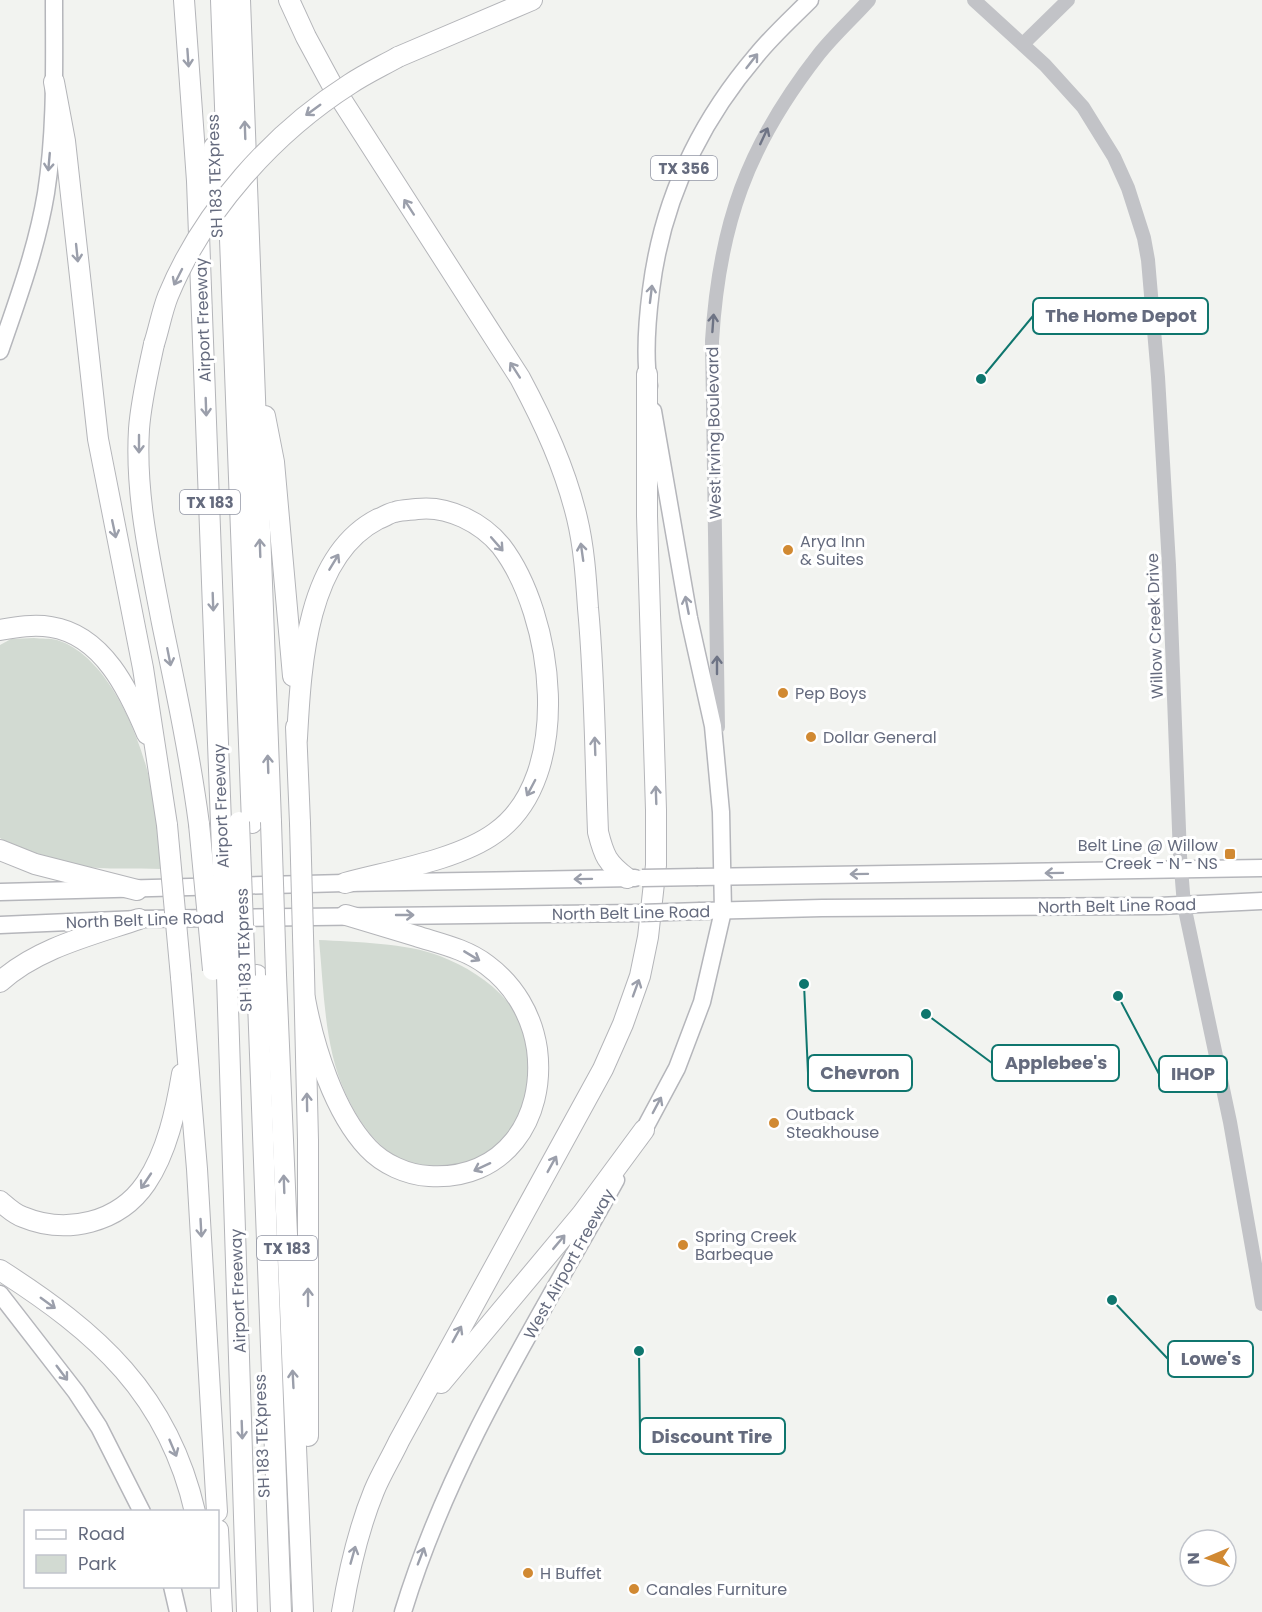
<svg xmlns="http://www.w3.org/2000/svg" width="1262" height="1612" viewBox="0 0 1262 1612" font-family="Poppins,sans-serif">
	<style>
		.green { fill: #d2dad2 }
		.lines { fill: none; stroke-linecap: round; stroke-linejoin: round }
		.major-casing { stroke: #b5b6bb; stroke-width: 19 }
		.highway-casing { stroke: #b4b5b9; stroke-width: 22 }
		.minor { stroke: #c2c3c7; stroke-width: 14 }
		.major { stroke: #fff; stroke-width: 16 }
		.highway { stroke: #fff; stroke-width: 20 }
		.major-bridge-casing { stroke: #b5b6bb; stroke-width: 19; stroke-linecap: butt }
		.highway-bridge-casing { stroke: #b4b5b9; stroke-width: 22; stroke-linecap: butt }
		.major-bridge { stroke: #fff; stroke-width: 16 }
		.highway-bridge { stroke: #fff; stroke-width: 20 }
		.oneway { stroke: #9b9fab }
		.oneway2 { stroke: #6e7485 }
		.poi-dot { fill: #d18932; stroke: #fff; stroke-width: 2 }
		.labels { text-anchor: middle; dominant-baseline: central; stroke-width: 6; stroke-linejoin: round; paint-order: stroke }
		.shield { fill: #fff; stroke: #9397a5; stroke-width: 1.5 }
		.shield-label { font-size: 15px; font-weight: bold; fill: #656b7e }
		.street-label { font-size: 16px; fill: #656b7e; stroke: #fff }
		.poi-label { font-size: 16px; fill: #656b7e; stroke: #fff; text-anchor: start }
		.leader { fill: none; stroke: #0f766e; stroke-width: 2 }
		.callout-dot { fill: #0f766e; stroke: #fff; stroke-width: 2 }
		.callout { fill: #fff; stroke: #0f766e; stroke-width: 2 }
		.callout-label { font-size: 18px; text-anchor: middle; font-weight: bold; fill: #656b7e }
	</style>
	<rect width="100%" height="100%" fill="#f2f3f0"/>
	<!-- green -->
	<g class="green">
		<path d="M34,638C41,639 50,638 57,640C107,655 140,735 150,782C156,810 158,840 162,869C109,868 45,873 0,838V645L11,639Z"/>
		<path d="M319,940C355,942 407,943 440,956C465,966 489,980 507,1001C528,1024 533,1070 526,1100C524,1110 518,1119 512,1128C509,1132 506,1139 502,1143C492,1152 475,1159 462,1164C405,1182 367,1141 345,1092C324,1046 324,990 319,940Z"/>
	</g>
	<g class="lines">
		<defs>
			<g id="major">
				<path d="M0,351C18,299 37,247 46,193C56,129 54,64 54,0"/>
				<path d="M649,386C644,355 647,321 651,290C662,202 698,124 756,56C772,36 792,18 810,0"/>
				<path d="M698,877L1262,868"/>
				<path d="M0,892L345,883L635,878"/>
				<path d="M700,911L822,908L1159,906L1262,901"/>
				<path d="M0,925L139,919L641,913"/>
				<path d="M639,1139L677,1068L702,1002L723,911L721,812L713,726L689,618L653,411"/>
				<path d="M0,1294L76,1392L99,1427L142,1512"/>
				<path d="M172,1586L178,1612"/>
				<path d="M403,1612C450,1457 538,1321 616,1180"/>
			</g>
			<g id="highway">
				<path d="M184,0L197,181L221,823"/>
				<path d="M221,0L252,823"/>
				<path d="M240,0L271,822"/>
				<path d="M289,0L306,37L332,85L520,378C544,423 565,468 577,518C584,547 586,578 588,608C595,682 595,757 598,832C604,856 607,863 627,878"/>
				<path d="M398,57L532,0"/>
				<path d="M54,82L65,141L98,439L143,668L167,825"/>
				<path d="M214,147L217,222"/>
				<path d="M154,344C148,372 141,401 139,429C135,495 150,559 162,623C176,690 190,756 199,824"/>
				<path d="M265,416L274,462L293,676"/>
				<path d="M0,630C17,627 34,624 51,627C103,635 129,691 147,734"/>
				<path d="M296,727L300,823"/>
				<path d="M297,738C301,666 306,556 378,519C384,517 389,513 395,512C402,510 410,510 417,509C448,505 482,523 501,546C554,615 575,777 495,833C458,860 389,871 345,883"/>
				<path d="M0,850L35,864L137,890"/>
				<path d="M304,973L308,1140V1436"/>
				<path d="M257,975L281,1612"/>
				<path d="M276,975L303,1612"/>
				<path d="M227,976L247,1612"/>
				<path d="M181,977L197,1169L217,1512"/>
				<path d="M0,982C37,948 92,935 139,919"/>
				<path d="M305,999C314,1047 334,1112 368,1148C383,1164 407,1175 429,1176C504,1181 546,1119 537,1049C532,1015 514,985 487,965C466,949 441,944 416,936C393,929 370,922 346,915"/>
				<path d="M0,1201C7,1207 14,1214 23,1217C66,1235 119,1223 146,1183C167,1152 176,1110 182,1074"/>
				<path d="M0,1270C97,1332 168,1394 195,1512"/>
				<path d="M441,1383L582,1214L644,1130"/>
				<path d="M218,1530L222,1612"/>
				<path d="M342,1612C349,1570 358,1530 374,1491C381,1474 391,1458 399,1441L603,1069L623,1024L640,976L648,937L656,865V810L647,516V374"/>
			</g>
		</defs>
		<!-- major casing -->
		<use href="#major" class="major-casing"/>
		<!-- highway casing -->
		<use href="#highway" class="highway-casing"/>
		<!-- minor -->
		<g class="minor">
			<path d="M974,0L1045,65L1083,107L1114,157L1128,188L1144,238L1148,260L1158,377L1169,565L1180,856L1184,905L1230,1122L1262,1304"/>
			<path d="M1023,44L1068,0"/>
			<path d="M718,727L712,341C719,225 747,146 819,54C834,35 853,18 869,0"/>
		</g>
		<!-- major -->
		<use href="#major" class="major"/>
		<!-- highway -->
		<use href="#highway" class="highway"/>
		<defs>
			<g id="major-bridge">
				<path d="M642,878L698,877"/>
				<path d="M641,913L700,911"/>
			</g>
			<g id="highway-bridge">
				<path d="M154,344C159,329 162,311 168,296C203,211 273,133 350,84C365,74 382,66 398,57"/>
				<path d="M239,822L245,976"/>
				<path d="M271,822L276,975"/>
				<path d="M221,823L227,976"/>
				<path d="M300,823L304,973"/>
				<path d="M199,824L213,970"/>
				<path d="M167,825L181,977"/>
			</g>
		</defs>
		<!-- major-bridge casing -->
		<use href="#major-bridge" class="major-bridge-casing"/>
		<!-- highway-bridge casing -->
		<use href="#highway-bridge" class="highway-bridge-casing"/>
		<!-- major-bridge -->
		<use href="#major-bridge" class="major-bridge"/>
		<!-- highway-bridge -->
		<use href="#highway-bridge" class="highway-bridge"/>
	</g>
	<!-- one-way arrows -->
	<defs><path id="oneway-shaft" d="M-6 0H5M1.5-3L5.5 0L1.5 3" fill="none" stroke-width="1.6" stroke-linecap="round" stroke-linejoin="round" transform="scale(1.5)"/></defs>
	<g class="oneway">
		<use href="#oneway-shaft" transform="translate(188 58) rotate(86)"/>
		<use href="#oneway-shaft" transform="translate(752 61) rotate(-52)"/>
		<use href="#oneway-shaft" transform="translate(313 110) rotate(144)"/>
		<use href="#oneway-shaft" transform="translate(245 130) rotate(-92)"/>
		<use href="#oneway-shaft" transform="translate(49 162) rotate(95)"/>
		<use href="#oneway-shaft" transform="translate(409 207) rotate(-123)"/>
		<use href="#oneway-shaft" transform="translate(77 253) rotate(84)"/>
		<use href="#oneway-shaft" transform="translate(178 277) rotate(117)"/>
		<use href="#oneway-shaft" transform="translate(651 294) rotate(-83)"/>
		<use href="#oneway-shaft" transform="translate(515 370) rotate(-123)"/>
		<use href="#oneway-shaft" transform="translate(206 407) rotate(88)"/>
		<use href="#oneway-shaft" transform="translate(139 444) rotate(90)"/>
		<use href="#oneway-shaft" transform="translate(114 529) rotate(78)"/>
		<use href="#oneway-shaft" transform="translate(497 544) rotate(49)"/>
		<use href="#oneway-shaft" transform="translate(260 548) rotate(-92)"/>
		<use href="#oneway-shaft" transform="translate(582 552) rotate(-98)"/>
		<use href="#oneway-shaft" transform="translate(334 562) rotate(-59)"/>
		<use href="#oneway-shaft" transform="translate(213 602) rotate(88)"/>
		<use href="#oneway-shaft" transform="translate(687 605) rotate(-101)"/>
		<use href="#oneway-shaft" transform="translate(169 657) rotate(79)"/>
		<use href="#oneway-shaft" transform="translate(595 746) rotate(-92)"/>
		<use href="#oneway-shaft" transform="translate(268 764) rotate(-92)"/>
		<use href="#oneway-shaft" transform="translate(531 788) rotate(118)"/>
		<use href="#oneway-shaft" transform="translate(656 795) rotate(-92)"/>
		<use href="#oneway-shaft" transform="translate(1054 873) rotate(179)"/>
		<use href="#oneway-shaft" transform="translate(859 874) rotate(179)"/>
		<use href="#oneway-shaft" transform="translate(583 879) rotate(179)"/>
		<use href="#oneway-shaft" transform="translate(405 915)"/>
		<use href="#oneway-shaft" transform="translate(472 956) rotate(31)"/>
		<use href="#oneway-shaft" transform="translate(636 988) rotate(-70)"/>
		<use href="#oneway-shaft" transform="translate(307 1102) rotate(-91)"/>
		<use href="#oneway-shaft" transform="translate(657 1105) rotate(-62)"/>
		<use href="#oneway-shaft" transform="translate(552 1164) rotate(-61)"/>
		<use href="#oneway-shaft" transform="translate(482 1167) rotate(155)"/>
		<use href="#oneway-shaft" transform="translate(146 1181) rotate(124)"/>
		<use href="#oneway-shaft" transform="translate(284 1184) rotate(-92)"/>
		<use href="#oneway-shaft" transform="translate(201 1228) rotate(87)"/>
		<use href="#oneway-shaft" transform="translate(559 1242) rotate(-50)"/>
		<use href="#oneway-shaft" transform="translate(308 1297) rotate(-90)"/>
		<use href="#oneway-shaft" transform="translate(48 1303) rotate(36)"/>
		<use href="#oneway-shaft" transform="translate(457 1334) rotate(-61)"/>
		<use href="#oneway-shaft" transform="translate(62 1373) rotate(53)"/>
		<use href="#oneway-shaft" transform="translate(293 1379) rotate(-93)"/>
		<use href="#oneway-shaft" transform="translate(242 1430) rotate(88)"/>
		<use href="#oneway-shaft" transform="translate(173 1448) rotate(67)"/>
		<use href="#oneway-shaft" transform="translate(353 1555) rotate(-74)"/>
		<use href="#oneway-shaft" transform="translate(421 1556) rotate(-69)"/>
	</g>
	<g class="oneway2">
		<use href="#oneway-shaft" transform="translate(764 136) rotate(-65)"/>
		<use href="#oneway-shaft" transform="translate(713 323) rotate(-86)"/>
		<use href="#oneway-shaft" transform="translate(717 665) rotate(-90)"/>
	</g>
	<!-- markers -->
	<g class="poi-dot">
		<circle cx="788" cy="550" r="6"/>
		<circle cx="783" cy="693" r="6"/>
		<circle cx="811" cy="737" r="6"/>
		<rect x="1224" y="848" width="12" height="12" rx="3"/>
		<circle cx="774" cy="1123" r="6"/>
		<circle cx="683" cy="1245" r="6"/>
		<circle cx="528" cy="1573" r="6"/>
		<circle cx="634" cy="1589" r="6"/>
	</g>
	<g class="labels">
		<!-- shield labels -->
		<g class="shield">
			<rect x="651" y="156" width="66" height="24" rx="4.5"/>
			<rect x="180" y="490" width="60" height="24" rx="4.5"/>
			<rect x="257" y="1236" width="60" height="24" rx="4.5"/>
		</g>
		<g class="shield-label">
			<text x="684" y="168">TX 356</text>
			<text x="210" y="502">TX 183</text>
			<text x="287" y="1248">TX 183</text>
		</g>
		<!-- street labels -->
		<g class="street-label">
			<text transform="translate(215 176) rotate(-92)">SH 183 TEXpress</text>
			<text transform="translate(203 320) rotate(-92)">Airport Freeway</text>
			<text transform="translate(714 433) rotate(-91)">West Irving Boulevard</text>
			<text transform="translate(1155 626) rotate(-92)">Willow Creek Drive</text>
			<text transform="translate(221 806) rotate(-92)">Airport Freeway</text>
			<text transform="translate(1117 906) rotate(-1)">North Belt Line Road</text>
			<text transform="translate(631 913) rotate(-1)">North Belt Line Road</text>
			<text transform="translate(145 920) rotate(-2)">North Belt Line Road</text>
			<text transform="translate(244 950) rotate(-92)">SH 183 TEXpress</text>
			<text transform="translate(569 1264) rotate(-61)">West Airport Freeway</text>
			<text transform="translate(238 1291) rotate(-92)">Airport Freeway</text>
			<text transform="translate(262 1436) rotate(-92)">SH 183 TEXpress</text>
		</g>
		<!-- poi labels -->
		<g class="poi-label">
			<text x="800" y="541">Arya Inn<tspan x="800" dy="18">&amp; Suites</tspan></text>
			<text x="795" y="693">Pep Boys</text>
			<text x="823" y="737">Dollar General</text>
			<text x="1218" y="845" text-anchor="end">Belt Line @ Willow<tspan x="1218" dy="18">Creek - N - NS</tspan></text>
			<text x="786" y="1114">Outback<tspan x="786" dy="18">Steakhouse</tspan></text>
			<text x="695" y="1236">Spring Creek<tspan x="695" dy="18">Barbeque</tspan></text>
			<text x="540" y="1573">H Buffet</text>
			<text x="646" y="1589">Canales Furniture</text>
		</g>
	</g>
	<!-- callouts -->
	<path class="leader" d="M981 379L1033 316M926 1014L992 1063M804 984L808 1073M1118 996L1159 1074M1112 1300L1168 1359M639 1351L640 1436"/>
	<g class="callout-dot">
		<circle cx="981" cy="379" r="6"/>
		<circle cx="926" cy="1014" r="6"/>
		<circle cx="804" cy="984" r="6"/>
		<circle cx="1118" cy="996" r="6"/>
		<circle cx="1112" cy="1300" r="6"/>
		<circle cx="639" cy="1351" r="6"/>
	</g>
	<g class="callout">
		<rect x="1033" y="298" width="175" height="36" rx="6"/>
		<rect x="992" y="1045" width="127" height="36" rx="6"/>
		<rect x="808" y="1055" width="104" height="36" rx="6"/>
		<rect x="1159" y="1056" width="68" height="36" rx="6"/>
		<rect x="1168" y="1341" width="85" height="36" rx="6"/>
		<rect x="640" y="1418" width="145" height="36" rx="6"/>
	</g>
	<g class="callout-label">
		<text x="1121" y="322">The Home Depot</text>
		<text x="1056" y="1069">Applebee's</text>
		<text x="860" y="1079">Chevron</text>
		<text x="1193" y="1080">IHOP</text>
		<text x="1211" y="1365">Lowe's</text>
		<text x="712" y="1443">Discount Tire</text>
	</g>
	<!-- legend -->
	<rect x="24" y="1510" width="195" height="78" fill="#ffffff" stroke="#c1c4cb" stroke-width="1.5"/>
	<rect x="36" y="1530" width="30" height="9" fill="#ffffff" stroke="#c1c4cb" stroke-width="1.5"/>
	<text x="78" y="1540" font-size="18" fill="#656b7e">Road</text>
	<rect x="36" y="1555" width="30" height="18" fill="#d2dad2" stroke="#c1c4cb" stroke-width="1.5"/>
	<text x="78" y="1570" font-size="18" fill="#656b7e">Park</text>
	<!-- north arrow -->
	<g transform="translate(1208 1558) rotate(268)"><circle r="28" fill="#ffffff" stroke="#c1c4cb" stroke-width="1.5"/>
	<path d="M0-4.5L10 22L0 15L-10 22Z" fill="#d18932"/>
	<text y="-9" font-size="16" font-weight="bold" text-anchor="middle" fill="#656b7e">N</text>
	</g>
</svg>
